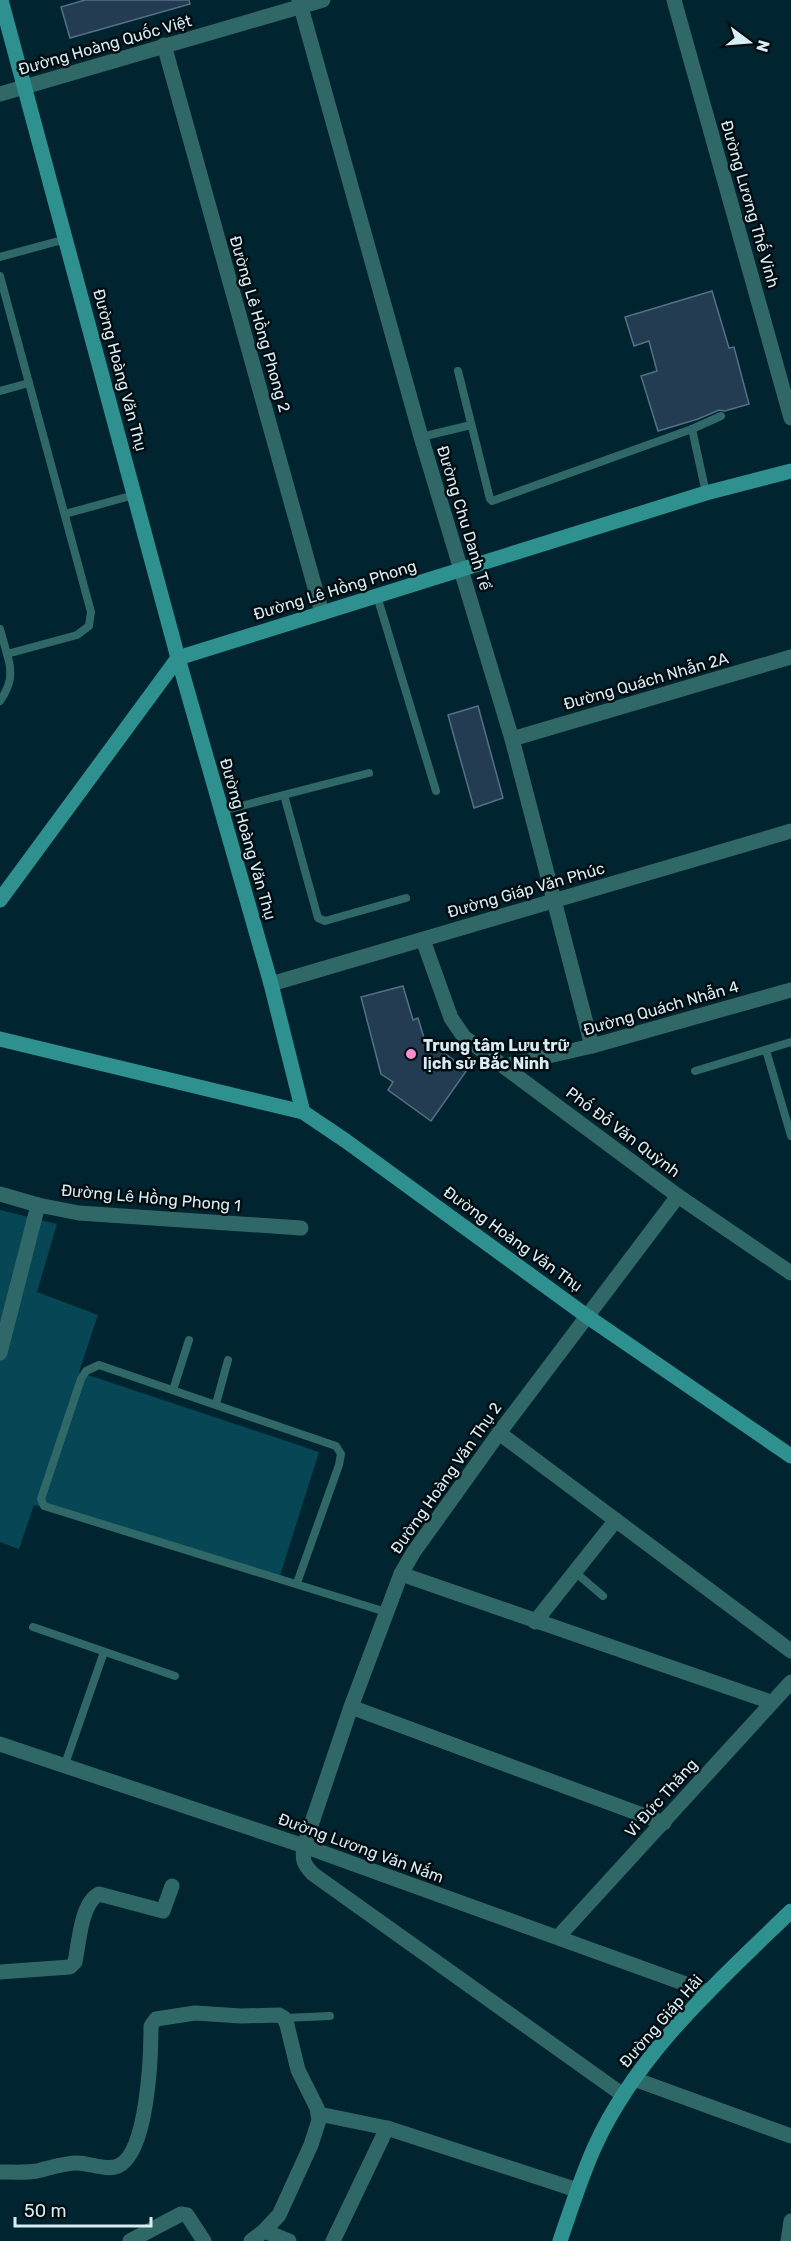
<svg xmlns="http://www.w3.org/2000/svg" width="791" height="2241" viewBox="0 0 791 2241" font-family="Rubik,sans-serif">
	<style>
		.green { fill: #074655 }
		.building { fill: #243c51; stroke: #556f86; stroke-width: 1.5 }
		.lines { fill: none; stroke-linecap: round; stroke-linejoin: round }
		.lane { stroke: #306867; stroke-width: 8 }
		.street { stroke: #306867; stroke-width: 15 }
		.secondary { stroke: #2e908f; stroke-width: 15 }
		.poi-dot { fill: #f790cd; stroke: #010c11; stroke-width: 2 }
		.labels { text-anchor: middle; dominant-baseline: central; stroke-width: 5; stroke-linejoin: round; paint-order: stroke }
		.street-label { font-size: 16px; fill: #d8edf3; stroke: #010c11 }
		.poi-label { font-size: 16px; font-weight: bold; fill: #d8edf3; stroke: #010c11; text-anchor: start }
	</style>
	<rect width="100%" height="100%" fill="#002530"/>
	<!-- green -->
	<path class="green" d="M0,1210L57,1224L37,1292L98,1315L79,1372L319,1452L279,1579L34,1505L19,1549L0,1542Z"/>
	<!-- building -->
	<g class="building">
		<path d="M85,0H189L190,4L70,38L61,7Z"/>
		<path d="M712,291L729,348L734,347L749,404L725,411L719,410L698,419L658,431L641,376L657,371L649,341L634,346L625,317Z"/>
		<path d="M478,706L503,798L474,808L448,715Z"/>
		<path d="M403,986L413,1020L418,1018L424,1038L467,1070L431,1121L388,1090L393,1082L381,1074L361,997Z"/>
	</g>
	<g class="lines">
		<!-- lane -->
		<g class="lane">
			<path d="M0,257L66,239"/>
			<path d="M0,276L91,612L89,626L77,635L7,654L0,629"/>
			<path d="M458,371L490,499L492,501L692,429L721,416"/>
			<path d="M0,391L29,383"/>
			<path d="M692,429L706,493"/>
			<path d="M421,437L471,425"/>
			<path d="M65,514L134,495"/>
			<path d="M377,596L436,791"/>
			<path d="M0,701C11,685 13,673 7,654"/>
			<path d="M284,795L318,918L325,921L406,898"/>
			<path d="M222,811L369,773"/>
			<path d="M766,1050L791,1136"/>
			<path d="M695,1071L791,1042"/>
			<path d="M173,1390L189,1340"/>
			<path d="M216,1404L228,1360"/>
			<path d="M575,1572L603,1596"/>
			<path d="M297,1583L339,1465L341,1454L336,1446L99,1365L86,1371L81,1379L41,1499L44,1506L386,1612"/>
			<path d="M33,1627L175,1676"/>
			<path d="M64,1767L104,1652"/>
			<path d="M284,2018L330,2016"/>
		</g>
		<!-- street -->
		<g class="street">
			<path d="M299,0L421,437L512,739L592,1046"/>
			<path d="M674,0L791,418"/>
			<path d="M164,45L322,613"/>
			<path d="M0,94L323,0"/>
			<path d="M512,739L791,657"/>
			<path d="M423,940L451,1018L464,1037L678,1196L791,1273"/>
			<path d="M271,984L791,831"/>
			<path d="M505,1066L592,1046L791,990"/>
			<path d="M0,1194L38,1205L79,1213L301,1228"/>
			<path d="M0,1353L38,1205"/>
			<path d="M499,1433L791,1651"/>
			<path d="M401,1574L771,1702"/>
			<path d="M535,1622L616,1520"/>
			<path d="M351,1707L664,1823"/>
			<path d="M0,1744L304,1846L708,1992"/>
			<path d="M558,1937L791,1682"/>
			<path d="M0,1972L70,1967L75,1962C79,1943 81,1903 99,1894L163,1911L172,1886"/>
			<path d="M634,2079L791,2136"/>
			<path d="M623,2095L313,1874C303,1864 302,1859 304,1846L351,1707L401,1574L413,1553L499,1433L678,1196"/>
			<path d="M319,2114L387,2128L577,2190"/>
			<path d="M0,2172C12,2172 25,2173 37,2171C50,2168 64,2163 77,2163C90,2163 106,2171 118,2166C148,2153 151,2055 151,2026L156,2019L195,2013L241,2016L279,2015L284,2018L287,2025L298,2070L317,2108L319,2120L311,2145L279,2215L264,2231L251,2241"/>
			<path d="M264,2231L289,2241"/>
			<path d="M130,2241L181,2214L187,2215L204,2241"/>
			<path d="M333,2241L387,2128"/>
			<path d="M788,2241L791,2221"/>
		</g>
		<!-- secondary -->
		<g class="secondary">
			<path d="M1,0L178,658L271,984L303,1112L346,1141L588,1317L791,1456"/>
			<path d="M0,900L178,658L706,493L791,471"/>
			<path d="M0,1039L303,1112"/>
			<path d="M560,2241C571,2209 581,2177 595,2146C638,2052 718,1982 791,1911"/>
		</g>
	</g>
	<!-- markers -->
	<circle class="poi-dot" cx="411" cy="1054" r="6"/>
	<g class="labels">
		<!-- street labels -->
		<g class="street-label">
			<text transform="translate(105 45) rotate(-16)">Đường Hoàng Quốc Việt</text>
			<text transform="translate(750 204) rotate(74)">Đường Lương Thế Vinh</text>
			<text transform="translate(260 324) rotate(74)">Đường Lê Hồng Phong 2</text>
			<text transform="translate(120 370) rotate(75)">Đường Hoàng Văn Thụ</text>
			<text transform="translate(464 518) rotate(73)">Đường Chu Danh Tể</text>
			<text transform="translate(335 590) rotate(-17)">Đường Lê Hồng Phong</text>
			<text transform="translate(646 681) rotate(-16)">Đường Quách Nhẫn 2A</text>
			<text transform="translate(248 839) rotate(74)">Đường Hoàng Văn Thụ</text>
			<text transform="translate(526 890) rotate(-16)">Đường Giáp Văn Phúc</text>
			<text transform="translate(661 1008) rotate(-16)">Đường Quách Nhẫn 4</text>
			<text transform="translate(623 1132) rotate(37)">Phố Đỗ Văn Quỳnh</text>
			<text transform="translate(151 1198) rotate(5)">Đường Lê Hồng Phong 1</text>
			<text transform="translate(513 1239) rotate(36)">Đường Hoàng Văn Thụ</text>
			<text transform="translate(446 1478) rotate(-55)">Đường Hoàng Văn Thụ 2</text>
			<text transform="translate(661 1798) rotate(-48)">Vi Đức Thăng</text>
			<text transform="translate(361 1848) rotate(20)">Đường Lương Văn Nắm</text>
			<text transform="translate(661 2021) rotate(-49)">Đường Giáp Hải</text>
		</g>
		<!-- poi labels -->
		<g class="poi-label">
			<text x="423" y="1045">Trung tâm Lưu trữ<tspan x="423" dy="18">lịch sử Bắc Ninh</tspan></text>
		</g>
	</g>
	<!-- north arrow -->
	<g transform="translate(749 42) rotate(106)" stroke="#010c11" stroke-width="4.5" paint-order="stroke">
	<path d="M0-4.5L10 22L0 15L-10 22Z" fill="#d8edf3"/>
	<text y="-9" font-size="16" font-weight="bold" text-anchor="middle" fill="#d8edf3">N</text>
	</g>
	<!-- scale -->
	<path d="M15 2217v9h136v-9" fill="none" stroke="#d8edf3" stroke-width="3"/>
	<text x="24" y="2217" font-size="18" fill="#d8edf3" stroke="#010c11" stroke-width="4.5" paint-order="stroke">50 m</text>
</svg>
